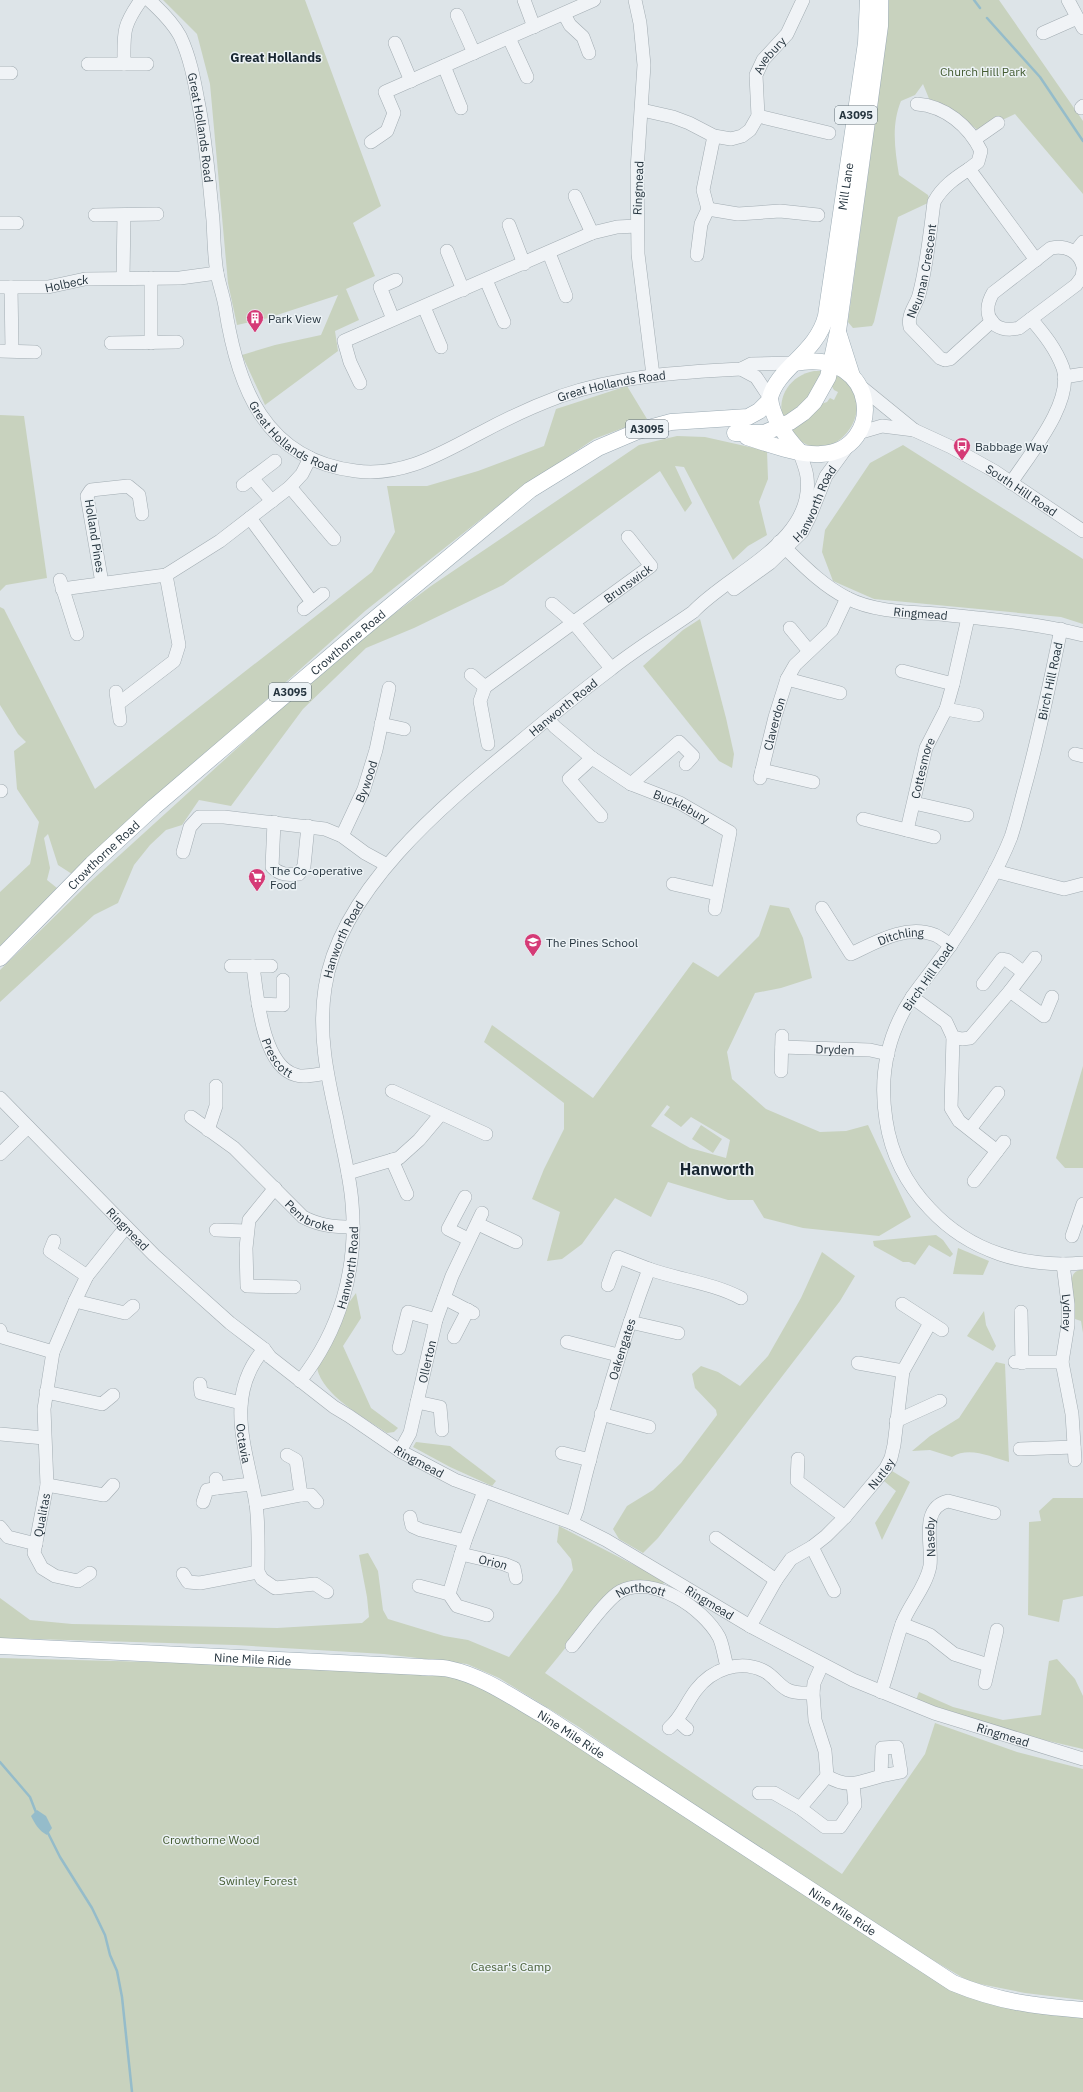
<svg xmlns="http://www.w3.org/2000/svg" width="1083" height="2092" viewBox="0 0 1083 2092" font-family="'IBM Plex Sans',sans-serif">
	<style>
		.green { fill: #c8d2be; fill-rule: evenodd }
		.water { fill: #95bcca }
		.lines { fill: none; stroke-linecap: round; stroke-linejoin: round }
		.stream { stroke: #95bcca; stroke-width: 2.5 }
		.minor-casing { stroke: #a2acb2; stroke-width: 14 }
		.major-casing { stroke: #9cabb4; stroke-width: 17 }
		.minor { stroke: #f0f3f6; stroke-width: 13 }
		.major { stroke: #fff; stroke-width: 16 }
		.labels { text-anchor: middle; dominant-baseline: central; stroke-width: 3; stroke-linejoin: round; paint-order: stroke }
		.shield { fill: #ecf2f5; stroke: #616e76; stroke-width: 1 }
		.shield-label { font-size: 11px; font-weight: bold; fill: #26353f }
		.street-label { font-size: 12px; fill: #26353f; stroke: #ecf2f5 }
		.park-label { font-size: 12px; fill: #445c32; stroke: #ecf2f5 }
		.poi-label { font-size: 12px; fill: #26353f; stroke: #ecf2f5; text-anchor: start }
		.neighbourhood-label { font-size: 13px; font-weight: bold; fill: #182630; stroke: #ecf2f5 }
		.district-label { font-size: 16px; font-weight: bold; fill: #182630; stroke: #ecf2f5 }
	</style>
	<rect width="100%" height="100%" fill="#dde4e8"/>
	<!-- green -->
	<g class="green">
		<path d="M163,0H305L381,206L353,223L375,276L346,289L359,320L335,331L338,351L265,405L242,355L275,345L321,335L338,295L268,318L237,325L228,283L210,84L197,34Z"/>
		<path d="M889,0H999L1083,121V194L1015,114L979,131L965,120L930,101L923,84L915,95L901,101C891,125 895,150 899,175L928,195L930,202L898,217L874,322L872,326L853,328L848,322L888,27Z"/>
		<path d="M814,371H824L810,396L783,419C776,396 791,375 814,371Z"/>
		<path d="M835,374C886,402 837,466 802,442C797,439 793,434 788,430L818,405L827,402L830,398L834,400L838,392L834,390L831,385Z"/>
		<path d="M627,386L647,419L594,439L509,497L365,611L72,874L58,865L48,834L44,838L50,868L47,880L57,888L0,946V892L30,864L39,822L17,789L14,751L26,742L18,734L0,705V607L4,609L95,789L372,572L395,532L387,486H427L478,471L544,446L556,409Z"/>
		<path d="M0,415L24,416L47,578L6,585L0,591Z"/>
		<path d="M677,436L705,437L767,451L768,479L759,502L767,535L748,546L733,560L684,467L675,466L692,503L685,512L660,471L503,585L414,628L366,648L303,709L231,806L199,800L182,825L166,830L150,845L134,865L118,903L94,915L0,1002V970L89,883L343,652L431,586L639,445Z"/>
		<path d="M903,445L1083,559V624L1061,617L874,599L833,581L822,552L825,530L870,463Z"/>
		<path d="M700,619L726,718L734,754L732,768L719,761L643,666L683,630Z"/>
		<path d="M770,905L789,908L803,938L812,978L781,988L755,993L727,1052L732,1079L766,1109L820,1132L846,1131L868,1125L911,1217L879,1236L803,1228L764,1218L753,1200H728L668,1182L651,1217L615,1198L582,1244L562,1259L547,1261L560,1212L532,1199L544,1169L564,1129V1103L484,1042L492,1025L593,1098L693,962L718,977L759,936ZM667,1105L670,1107L664,1115L681,1127L691,1117L730,1140L726,1158L690,1148L651,1126Z"/>
		<path d="M1083,1066V1168H1065L1056,1158Z"/>
		<path d="M701,1125L722,1139L713,1153L692,1139Z"/>
		<path d="M936,1235L943,1240L953,1254L950,1257L929,1245L915,1265L909,1262H903L874,1246L873,1241Z"/>
		<path d="M958,1248L989,1261L983,1275L953,1274Z"/>
		<path d="M822,1252L855,1276L840,1301L658,1538L643,1553L619,1539L613,1529L627,1506L653,1490L681,1463L717,1415L716,1410L695,1388L692,1374L701,1366L718,1372L740,1386L768,1356L801,1298Z"/>
		<path d="M1083,1269V1333L1081,1321L1075,1319C1075,1309 1069,1283 1073,1275C1075,1271 1079,1270 1083,1269Z"/>
		<path d="M356,1293L361,1318L343,1346L371,1408L398,1428L394,1432L387,1433C364,1417 323,1396 317,1368L345,1308Z"/>
		<path d="M984,1311L986,1325L996,1346L993,1351L967,1336Z"/>
		<path d="M996,1362L1005,1364L1009,1462C991,1457 969,1446 952,1457L930,1450L912,1451L930,1436L959,1418Z"/>
		<path d="M416,1442L450,1446L496,1481L492,1486L450,1467L413,1447Z"/>
		<path d="M892,1471L910,1482L882,1540L875,1523L896,1491L884,1481Z"/>
		<path d="M1053,1498H1083V1596L1063,1600L1059,1622L1028,1615L1029,1522L1041,1521L1039,1511Z"/>
		<path d="M559,1526L665,1581L662,1586L607,1597L545,1673L842,1874L925,1754L935,1723L1017,1752L1083,1769V2000L1025,1993L970,1982L823,1895L579,1727L499,1678L467,1664L384,1654L235,1645L0,1638V1598L30,1620L72,1624L277,1628L362,1623L369,1617L367,1597L359,1555L368,1553L378,1571L383,1610L388,1619L444,1636L468,1640L509,1657L558,1593L573,1570L571,1559L557,1542Z"/>
		<path d="M0,1658L189,1663L460,1677L494,1690L964,1995L1083,2014V2092H0Z"/>
		<path d="M1057,1659L1075,1679L1083,1696V1749L1027,1736L916,1700L919,1692L953,1707L1003,1720L1041,1715L1049,1661Z"/>
	</g>
	<!-- water -->
	<path class="water" d="M37,1810L46,1816L52,1828L47,1835C39,1831 35,1824 31,1816Z"/>
	<g class="lines">
		<!-- stream -->
		<g class="stream">
			<path d="M974,0L980,8"/>
			<path d="M987,18L1040,77L1083,141"/>
			<path d="M0,1762L30,1797L37,1815"/>
			<path d="M47,1831L60,1857L92,1908L105,1935L110,1955L117,1971L122,1997L132,2092"/>
		</g>
		<defs>
			<g id="minor">
				<path id="s1" d="M149,0C160,10 173,23 180,36C190,57 194,79 198,101C206,140 209,180 213,220C214,238 214,256 217,273C219,284 223,295 225,306C237,386 264,460 356,471C404,477 441,453 482,432C508,418 534,406 561,396C619,376 680,372 741,369L751,364L795,363"/>
				<path d="M524,0L534,27"/>
				<path d="M635,0L640,23L644,65L637,170L638,254L653,375"/>
				<path d="M1068,0L1083,28"/>
				<path d="M564,14L570,25L583,37L589,53"/>
				<path d="M457,15L474,53"/>
				<path d="M1043,33L1077,18"/>
				<path d="M509,38L527,77"/>
				<path d="M395,43L411,81"/>
				<path d="M88,64H147"/>
				<path d="M124,64C124,32 122,27 141,0"/>
				<path d="M444,66L461,108"/>
				<path d="M0,73H11"/>
				<path d="M917,104C945,106 969,126 981,151L978,162L969,169"/>
				<path d="M1081,108L1083,106"/>
				<path id="s2" d="M642,110L673,117L689,123L714,136L731,139L742,136L750,130L758,116L756,75L763,60L787,34L803,0"/>
				<path d="M758,116L829,133"/>
				<path d="M975,139L998,123"/>
				<path d="M371,142L387,131L394,113L385,92L594,0"/>
				<path d="M575,196L592,233"/>
				<path d="M708,209L738,214L780,211L818,215"/>
				<path d="M95,215L157,214"/>
				<path d="M0,223H17"/>
				<path d="M509,225L524,264"/>
				<path d="M447,251L463,290"/>
				<path d="M1075,252L1083,242"/>
				<path d="M549,253L566,296"/>
				<path d="M697,255L701,224L708,209L703,190L714,136"/>
				<path d="M1083,266C1079,251 1066,245 1051,248L993,293C980,315 993,334 1019,328L1076,285L1082,277L1083,270"/>
				<path d="M123,278L124,215"/>
				<path d="M151,278V343"/>
				<path d="M486,280L504,322"/>
				<path id="s3" d="M0,287H48L85,279L180,278L217,273"/>
				<path d="M11,287L12,350"/>
				<path d="M424,307L441,347"/>
				<path d="M393,319L380,287L396,280"/>
				<path id="s4" d="M992,321L950,359L945,360L940,358L910,327C907,314 916,306 919,295C927,265 930,233 934,202C942,187 955,178 969,169L1036,260"/>
				<path d="M111,343L177,342"/>
				<path d="M0,351L35,352"/>
				<path d="M741,369L756,377L770,398"/>
				<path d="M1064,377L1083,374"/>
				<path d="M360,383L350,362L344,341L592,233L617,227L637,226"/>
				<path id="s5" d="M860,386L914,430L951,447L994,471L1083,531"/>
				<path d="M858,433L882,426L914,430"/>
				<path d="M252,478L272,501"/>
				<path d="M1011,483C1029,455 1074,402 1063,368C1056,349 1044,334 1031,319"/>
				<path d="M243,485L275,461"/>
				<path d="M290,487L334,539"/>
				<path d="M250,518L312,602"/>
				<path id="s6" d="M779,542C801,563 820,584 847,598C874,612 909,612 939,614C987,619 1036,623 1083,635"/>
				<path d="M60,580L77,634"/>
				<path d="M102,583L87,496L91,490L128,486L139,495L142,514"/>
				<path d="M62,589L166,575L220,541L290,487L302,474L310,458"/>
				<path id="s7" d="M734,589L770,563L802,532L810,516L826,476L850,443"/>
				<path d="M552,604L574,623L611,668"/>
				<path d="M304,609L323,594"/>
				<path d="M790,628L809,651"/>
				<path d="M1061,629C1050,683 1039,737 1024,790C1020,805 1016,822 1011,837C996,875 973,912 950,946C938,963 924,980 912,997C887,1035 879,1076 886,1120C891,1153 906,1184 930,1209C970,1252 1025,1268 1083,1263"/>
				<path d="M902,671L953,684"/>
				<path d="M471,675L485,687"/>
				<path d="M787,679L840,693"/>
				<path d="M116,692L120,720"/>
				<path d="M118,704L174,661L179,645L166,575"/>
				<path d="M946,709L977,715"/>
				<path id="s8" d="M548,719L555,727L592,758L631,784L680,803L730,832L715,909"/>
				<path d="M381,724L404,729"/>
				<path id="s9" d="M488,744L480,701L485,687L651,566L628,537"/>
				<path d="M1075,754L1083,756"/>
				<path d="M592,758L569,779L601,816"/>
				<path d="M762,770L813,782"/>
				<path id="s10" d="M760,778L775,717L787,679L795,665L832,630L847,598"/>
				<path d="M631,784L679,742L693,756L686,764"/>
				<path d="M0,791H1"/>
				<path d="M914,803L967,815"/>
				<path d="M863,819L934,837"/>
				<path d="M274,822L272,867C280,875 288,875 299,874L304,866L308,826"/>
				<path id="s11" d="M907,830L926,748L946,709L953,684L968,618"/>
				<path id="s12" d="M342,836L364,789L376,750L389,688"/>
				<path d="M183,852L190,827L199,817H224L325,829L342,836L365,853L387,865"/>
				<path d="M995,871L1064,889L1083,884"/>
				<path d="M673,884L717,894"/>
				<path id="s13" d="M822,908L851,954C876,942 906,924 935,935C940,937 945,942 951,945"/>
				<path d="M231,966H271"/>
				<path id="s14" d="M253,966C257,995 262,1066 296,1075C304,1078 318,1074 327,1073"/>
				<path d="M983,984L1002,959L1007,960L1023,972"/>
				<path d="M1010,991L1044,1016L1052,997"/>
				<path d="M912,997L946,1022L953,1037L962,1039L970,1038L1010,991L1035,958"/>
				<path d="M258,1004L283,1005V980"/>
				<path d="M953,1037L951,1108L959,1121L997,1151"/>
				<path id="s15" d="M782,1047L870,1050L888,1054"/>
				<path d="M781,1071L782,1036"/>
				<path d="M392,1091L486,1134"/>
				<path id="s16" d="M0,1098L154,1255L230,1323L264,1349L270,1357L334,1407L349,1416L400,1451L455,1480L572,1523L606,1540L750,1626L853,1680L934,1713L1083,1759"/>
				<path id="s17" d="M191,1117L234,1148L303,1217C320,1226 335,1227 353,1227"/>
				<path d="M970,1129L998,1093"/>
				<path d="M208,1130L216,1106V1086"/>
				<path d="M0,1154L28,1127"/>
				<path d="M392,1160L407,1194"/>
				<path d="M348,1173L399,1158L419,1140L440,1115"/>
				<path d="M974,1181L1004,1142"/>
				<path d="M275,1188L249,1220L246,1248L247,1286L294,1287"/>
				<path d="M465,1197L448,1229L468,1239"/>
				<path d="M478,1224L516,1242"/>
				<path d="M216,1230L247,1231"/>
				<path d="M1072,1236L1083,1204"/>
				<path d="M54,1241L50,1251L87,1276"/>
				<path id="s18" d="M1063,1264L1068,1304V1325L1062,1362L1072,1414L1075,1460"/>
				<path d="M608,1285L618,1257L649,1269"/>
				<path d="M444,1298L473,1313"/>
				<path d="M75,1301L125,1313L133,1306"/>
				<path d="M902,1304L942,1330"/>
				<path d="M1021,1312L1022,1363"/>
				<path d="M630,1322L678,1333"/>
				<path d="M0,1330L2,1337L53,1352"/>
				<path d="M454,1337L468,1310"/>
				<path d="M567,1342L618,1355"/>
				<path d="M399,1348L408,1312L436,1320"/>
				<path id="s19" d="M264,1349C223,1397 247,1450 256,1504C259,1527 258,1550 258,1572L262,1579L275,1588L315,1584L327,1592"/>
				<path d="M1015,1362H1062"/>
				<path d="M858,1363L903,1371"/>
				<path id="s20" d="M300,1381C340,1331 358,1268 352,1203C350,1175 342,1147 337,1119C327,1075 318,1033 325,988C339,891 443,805 515,746C546,720 578,694 611,669C637,648 666,631 693,612C729,573 815,542 807,477C806,468 802,460 799,451"/>
				<path d="M200,1384L201,1393L241,1403"/>
				<path d="M46,1392L102,1404L113,1395"/>
				<path d="M417,1402L440,1407L442,1430"/>
				<path d="M601,1414L649,1427"/>
				<path d="M896,1421L940,1401"/>
				<path d="M0,1434L44,1438"/>
				<path d="M1020,1449L1074,1447"/>
				<path id="s21" d="M400,1451L410,1433L436,1320L452,1276L482,1213"/>
				<path d="M562,1453L590,1460"/>
				<path d="M287,1455L296,1460L301,1495"/>
				<path d="M798,1459L797,1481L845,1517"/>
				<path d="M216,1479L217,1488L251,1484"/>
				<path d="M47,1485L104,1495L113,1485"/>
				<path d="M484,1491L465,1541L449,1594L457,1606L487,1615"/>
				<path d="M203,1502L207,1490L217,1488"/>
				<path d="M256,1504L301,1495H311L317,1502"/>
				<path d="M410,1517L412,1526L421,1530L465,1541"/>
				<path id="s22" d="M572,1523L577,1510C597,1428 619,1348 649,1269C680,1280 713,1283 741,1298"/>
				<path d="M0,1527L8,1537L36,1544"/>
				<path d="M716,1538L776,1580"/>
				<path d="M812,1547L834,1591"/>
				<path id="s23" d="M461,1554L504,1564L514,1568L516,1578"/>
				<path id="s24" d="M90,1573L78,1581L55,1576L42,1568L34,1553L47,1485L44,1409L53,1352L75,1301L87,1276L126,1227"/>
				<path d="M183,1574L188,1582L200,1583L258,1572"/>
				<path d="M419,1586L449,1594"/>
				<path d="M902,1624L930,1635L954,1654L988,1665"/>
				<path id="s25" d="M750,1626L776,1580L791,1559L812,1547L826,1536L845,1517L886,1468L891,1458L894,1445L903,1371L930,1323"/>
				<path id="s26" d="M572,1646C584,1632 606,1599 621,1591C654,1575 703,1608 719,1637C723,1645 724,1657 727,1666"/>
				<path d="M822,1665L814,1683L813,1693L815,1720L825,1751L827,1776C848,1789 859,1782 881,1776L882,1748L897,1747L901,1772L881,1776"/>
				<path d="M985,1683L997,1630"/>
				<path id="s27" d="M881,1692C889,1670 894,1647 902,1624C909,1605 926,1587 930,1566C933,1546 919,1508 948,1501L994,1513"/>
				<path d="M678,1721L687,1729"/>
				<path d="M669,1728C682,1717 686,1703 696,1690C712,1669 740,1659 764,1671C774,1676 779,1686 788,1690C796,1694 805,1693 813,1693"/>
				<path d="M759,1793H774L800,1808L825,1827H840L855,1805L853,1784"/>
				<path d="M800,1808L827,1776"/>
			</g>
			<g id="major">
				<path d="M838,332L852,376"/>
				<path d="M735,433H764L790,422L803,413L814,402L828,377L838,331L870,100L880,26V0"/>
				<path d="M747,437C766,443 801,456 821,454C886,451 880,347 795,363"/>
				<path id="s28" d="M799,451C786,437 772,418 770,398C777,368 817,353 826,316L866,43L868,0"/>
				<path id="s29" d="M0,958L92,864L154,807L353,637L530,490L598,448L638,431L671,422L748,417L759,411L770,400"/>
				<path id="s30" d="M0,1646L421,1667C430,1668 440,1667 449,1669C483,1676 513,1698 543,1715L953,1983C999,2002 1034,2006 1083,2010"/>
			</g>
		</defs>
		<!-- minor casing -->
		<use href="#minor" class="minor-casing"/>
		<!-- major casing -->
		<use href="#major" class="major-casing"/>
		<!-- minor -->
		<use href="#minor" class="minor"/>
		<!-- major -->
		<use href="#major" class="major"/>
	</g>
	<!-- icons -->
	<defs>
		<symbol id="building-pin" viewBox="-11 -11 22 30"><path d="M0 17L-7.5 6A9.5 9.5 0 1 1 7.5 6Z" fill="#d53a76" stroke="#ecf2f5"/><path d="M-4-6H4V6H1V3H-1V6H-4ZM-2.5-4.3h1.7v1.8h-1.7ZM.8-4.3h1.7v1.8H.8ZM-2.5-1h1.7V.8h-1.7ZM.8-1h1.7V.8H.8Z" fill="#fff"/></symbol>
		<symbol id="bus-pin" viewBox="-11 -11 22 30"><path d="M0 17L-7.5 6A9.5 9.5 0 1 1 7.5 6Z" fill="#d53a76" stroke="#ecf2f5"/><path d="M-5-6H5V4H4V6H2V4H-2V6H-4V4H-5ZM-3.5-4V0h7V-4ZM-3.5 1.2v1.5H-2V1.2ZM2 1.2v1.5H3.5V1.2Z" fill="#fff"/></symbol>
		<symbol id="supermarket-pin" viewBox="-11 -11 22 30"><path d="M0 17L-7.5 6A9.5 9.5 0 1 1 7.5 6Z" fill="#d53a76" stroke="#ecf2f5"/><path d="M-6-5.5h2.5l.6 2H6L4.5 2H-2.5L-4.4-4H-6ZM-1.5 3.2a1.3 1.3 0 1 0 .1 0ZM3 3.2a1.3 1.3 0 1 0 .1 0Z" fill="#fff"/></symbol>
		<symbol id="school-pin" viewBox="-11 -11 22 30"><path d="M0 17L-7.5 6A9.5 9.5 0 1 1 7.5 6Z" fill="#d53a76" stroke="#ecf2f5"/><path d="M0-5L7-2L0 1L-7-2ZM-4 1L0 2.5L4 1V4Q0 6-4 4Z" fill="#fff"/></symbol>
	</defs>
	<g fill-rule="evenodd">
		<use href="#building-pin" x="245" y="308" width="20" height="27"/>
		<use href="#bus-pin" x="952" y="436" width="20" height="27"/>
		<use href="#supermarket-pin" x="247" y="867" width="20" height="27"/>
		<use href="#school-pin" x="523" y="932" width="20" height="27"/>
	</g>
	<g class="labels">
		<!-- shield labels -->
		<g class="shield">
			<rect x="835" y="106" width="42" height="18" rx="3"/>
			<rect x="626" y="420" width="42" height="18" rx="3"/>
			<rect x="269" y="683" width="42" height="18" rx="3"/>
		</g>
		<g class="shield-label">
			<text x="856" y="115">A3095</text>
			<text x="647" y="429">A3095</text>
			<text x="290" y="692">A3095</text>
		</g>
		<!-- street labels -->
		<g class="street-label">
			<text stroke="none"><textPath href="#s2" startOffset="197">Avebury</textPath></text>
			<text stroke="none"><textPath href="#s1" startOffset="142">Great Hollands Road</textPath></text>
			<text stroke="none"><textPath href="#s28" startOffset="293">Mill Lane</textPath></text>
			<text transform="translate(638 188) rotate(-88)">Ringmead</text>
			<text stroke="none"><textPath href="#s4" startOffset="168">Neuman Crescent</textPath></text>
			<text stroke="none"><textPath href="#s3" startOffset="67">Holbeck</textPath></text>
			<text stroke="none"><textPath href="#s1" startOffset="825">Great Hollands Road</textPath></text>
			<text stroke="none"><textPath href="#s1" startOffset="478">Great Hollands Road</textPath></text>
			<text stroke="none"><textPath href="#s5" startOffset="193">South Hill Road</textPath></text>
			<text stroke="none"><textPath href="#s7" startOffset="120">Hanworth Road</textPath></text>
			<text transform="translate(95 536) rotate(81)">Holland Pines</text>
			<text stroke="none"><textPath href="#s9" startOffset="235">Brunswick</textPath></text>
			<text stroke="none"><textPath href="#s6" startOffset="164">Ringmead</textPath></text>
			<text stroke="none"><textPath href="#s29" startOffset="470">Crowthorne Road</textPath></text>
			<text transform="translate(1050 681) rotate(-78)">Birch Hill Road</text>
			<text stroke="none"><textPath href="#s20" startOffset="784">Hanworth Road</textPath></text>
			<text stroke="none"><textPath href="#s10" startOffset="56">Claverdon</textPath></text>
			<text stroke="none"><textPath href="#s11" startOffset="64">Cottesmore</textPath></text>
			<text stroke="none"><textPath href="#s12" startOffset="60">Bywood</textPath></text>
			<text stroke="none"><textPath href="#s8" startOffset="161">Bucklebury</textPath></text>
			<text stroke="none"><textPath href="#s29" startOffset="146">Crowthorne Road</textPath></text>
			<text stroke="none"><textPath href="#s13" startOffset="108">Ditchling</textPath></text>
			<text stroke="none"><textPath href="#s20" startOffset="460">Hanworth Road</textPath></text>
			<text transform="translate(928 977) rotate(-55)">Birch Hill Road</text>
			<text stroke="none"><textPath href="#s15" startOffset="53">Dryden</textPath></text>
			<text stroke="none"><textPath href="#s14" startOffset="96">Prescott</textPath></text>
			<text stroke="none"><textPath href="#s17" startOffset="156">Pembroke</textPath></text>
			<text stroke="none"><textPath href="#s16" startOffset="183">Ringmead</textPath></text>
			<text stroke="none"><textPath href="#s20" startOffset="125">Hanworth Road</textPath></text>
			<text stroke="none"><textPath href="#s18" startOffset="49">Lydney</textPath></text>
			<text stroke="none"><textPath href="#s22" startOffset="181">Oakengates</textPath></text>
			<text stroke="none"><textPath href="#s21" startOffset="94">Ollerton</textPath></text>
			<text stroke="none"><textPath href="#s19" startOffset="100">Octavia</textPath></text>
			<text stroke="none"><textPath href="#s16" startOffset="557">Ringmead</textPath></text>
			<text stroke="none"><textPath href="#s25" startOffset="204">Nutley</textPath></text>
			<text stroke="none"><textPath href="#s24" startOffset="109">Qualitas</textPath></text>
			<text stroke="none"><textPath href="#s27" startOffset="165">Naseby</textPath></text>
			<text stroke="none"><textPath href="#s23" startOffset="33">Orion</textPath></text>
			<text stroke="none"><textPath href="#s26" startOffset="94">Northcott</textPath></text>
			<text stroke="none"><textPath href="#s16" startOffset="881">Ringmead</textPath></text>
			<text stroke="none"><textPath href="#s30" startOffset="253">Nine Mile Ride</textPath></text>
			<text stroke="none"><textPath href="#s30" startOffset="589">Nine Mile Ride</textPath></text>
			<text stroke="none"><textPath href="#s16" startOffset="1204">Ringmead</textPath></text>
			<text stroke="none"><textPath href="#s30" startOffset="913">Nine Mile Ride</textPath></text>
		</g>
		<!-- park labels -->
		<g class="park-label">
			<text x="983" y="71">Church Hill Park</text>
			<text x="211" y="1839">Crowthorne Wood</text>
			<text x="258" y="1880">Swinley Forest</text>
			<text x="511" y="1966">Caesar's Camp</text>
		</g>
		<!-- poi labels -->
		<g class="poi-label">
			<text x="268" y="318">Park View</text>
			<text x="975" y="446">Babbage Way</text>
			<text x="270" y="870">The Co-operative<tspan x="270" dy="14">Food</tspan></text>
			<text x="546" y="942">The Pines School</text>
		</g>
		<!-- neighbourhood labels -->
		<g class="neighbourhood-label">
			<text x="276" y="57">Great Hollands</text>
		</g>
		<!-- district labels -->
		<g class="district-label">
			<text x="717" y="1169">Hanworth</text>
		</g>
	</g>
</svg>
